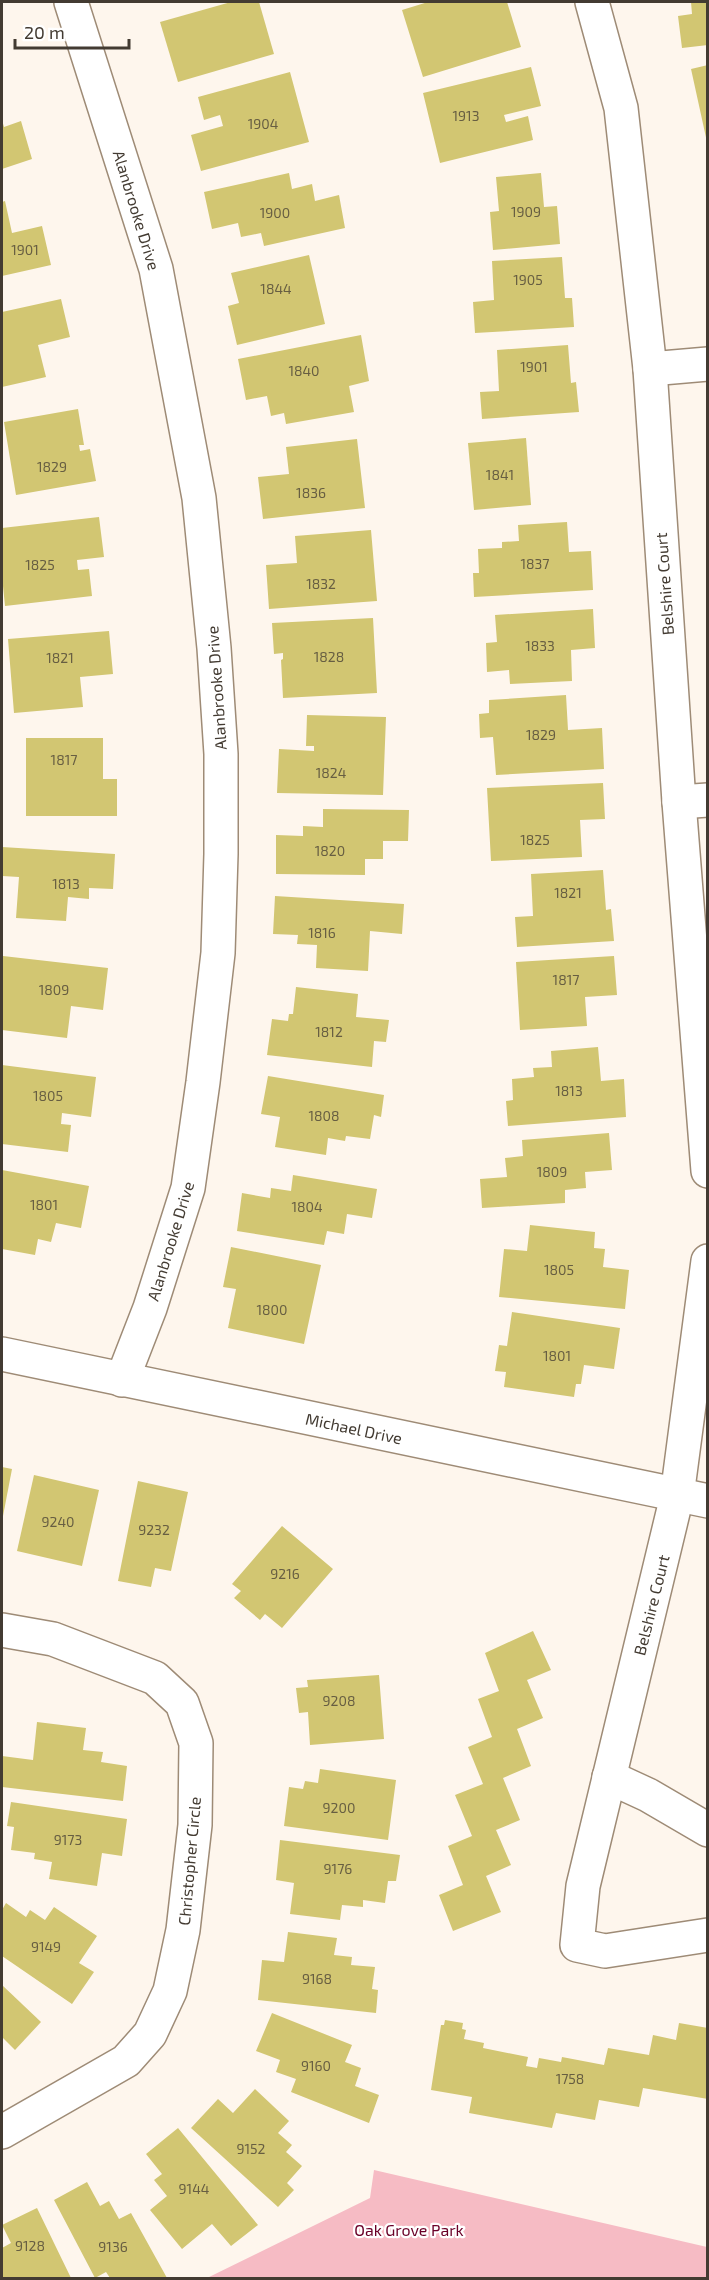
<svg xmlns="http://www.w3.org/2000/svg" width="709" height="2280" viewBox="0 0 709 2280" font-family="'Exo 2',sans-serif">
	<style>
		.green { fill: #f6bbc4 }
		.building { fill: #d2c672 }
		.lines { fill: none; stroke-linecap: round; stroke-linejoin: round }
		.minor-casing { stroke: #9e8b76; stroke-width: 36 }
		.minor { stroke: #fff; stroke-width: 33 }
		.labels { text-anchor: middle; dominant-baseline: central; stroke-width: 4.5; stroke-linejoin: round; paint-order: stroke }
		.number-label { font-size: 14px; fill: #675e42 }
		.street-label { font-size: 16px; fill: #433b32; stroke: #fff }
		.park-label { font-size: 16px; fill: #6a0028; stroke: #fff }
	</style>
	<rect width="100%" height="100%" fill="#fef6ed"/>
	<!-- green -->
	<path class="green" d="M374,2170L707,2247V2278H207L370,2198Z"/>
	<!-- building -->
	<g class="building">
		<path d="M231,2H259L274,54L178,82L160,22Z"/>
		<path d="M428,2H507L521,47L423,77L402,10Z"/>
		<path d="M691,2H708V45L682,48L678,16L692,14Z"/>
		<path d="M708,65V142H707L691,69Z"/>
		<path d="M531,67L541,106L504,115L506,122L528,116L533,140L440,163L423,93Z"/>
		<path d="M290,72L309,142L201,171L191,135L223,126L220,115L204,120L198,97Z"/>
		<path d="M2,120L4,127L21,121L32,159L2,169Z"/>
		<path d="M289,173L292,189L312,184L315,201L339,195L345,228L264,246L261,233L241,237L238,223L212,229L204,192Z"/>
		<path d="M541,173L544,207L557,206L560,244L493,250L490,212L499,211L496,177Z"/>
		<path d="M5,201L12,233L42,226L51,265L2,276V202Z"/>
		<path d="M309,255L325,324L237,345L228,306L239,303L231,273Z"/>
		<path d="M562,257L565,298H572L574,327L475,333L473,302L494,300L492,261Z"/>
		<path d="M61,299L70,337L38,345L46,377L2,387V312Z"/>
		<path d="M361,335L369,381L349,386L354,412L286,424L284,413L271,416L267,396L246,400L238,359Z"/>
		<path d="M568,345L571,383L576,382L579,412L482,419L480,392L499,391L497,350Z"/>
		<path d="M78,409L84,445H79L80,451L90,449L96,481L16,495L4,422Z"/>
		<path d="M526,438L531,505L474,510L468,443Z"/>
		<path d="M357,439L365,508L263,519L258,477L289,474L286,447Z"/>
		<path d="M99,517L104,557L77,560L78,570L89,569L92,596L5,606L2,576V528Z"/>
		<path d="M567,522L569,552L591,551L593,590L474,597L473,573H479L478,549L502,548V542L519,541L518,525Z"/>
		<path d="M371,530L377,601L269,609L266,565L297,563L295,536Z"/>
		<path d="M593,609L595,648L571,650L572,681L510,684L509,670L487,672L486,643L497,642L495,615Z"/>
		<path d="M373,618L377,693L283,698L281,660L283,659V653L274,654L272,623Z"/>
		<path d="M109,631L113,674L80,677L83,707L14,713L8,639Z"/>
		<path d="M566,695L568,730L602,728L604,769L496,775L493,737L480,738L479,714L489,713V700Z"/>
		<path d="M307,715L386,717L383,795L277,793L279,749L314,751V746H306Z"/>
		<path d="M26,738H103V779H117V816H26Z"/>
		<path d="M603,783L605,819L580,820L582,857L491,861L487,788Z"/>
		<path d="M323,809L409,810L408,841H383V859H365V875L276,874V835L303,836V826L323,827Z"/>
		<path d="M2,847L115,854L113,889L89,888V899L68,897L66,921L16,918L19,877L2,876Z"/>
		<path d="M603,870L606,910L611,909L614,941L517,947L515,917L533,916L531,874Z"/>
		<path d="M275,896L404,904L402,934L370,931L368,971L316,968L317,945L297,944L298,935L273,934Z"/>
		<path d="M3,956L108,968L103,1010L71,1006L67,1038L2,1030Z"/>
		<path d="M614,956L617,995L585,997L587,1026L520,1030L516,962Z"/>
		<path d="M296,987L358,994L356,1017L389,1020L386,1042L374,1041L372,1067L267,1055L272,1019L288,1021L289,1014H293Z"/>
		<path d="M598,1047L601,1081L624,1079L626,1117L508,1126L506,1101L513,1100L512,1079L534,1077L533,1068L552,1067L551,1051Z"/>
		<path d="M2,1065L96,1077L91,1117L62,1113L61,1124L71,1125L68,1152L2,1144Z"/>
		<path d="M268,1076L384,1095L381,1117L374,1115L370,1139L346,1136L345,1141L328,1138L326,1155L275,1147L280,1117L261,1114Z"/>
		<path d="M609,1133L612,1170L585,1172L586,1188L565,1190V1203L482,1208L480,1179L507,1177L505,1158L523,1156L522,1140Z"/>
		<path d="M2,1170L89,1186L81,1228L56,1223L51,1242L38,1239L35,1255L2,1249Z"/>
		<path d="M293,1175L377,1189L372,1218L347,1214L344,1234L327,1231L324,1245L237,1231L242,1193L270,1198L271,1188L291,1191Z"/>
		<path d="M530,1225L595,1232L594,1248L605,1249L603,1267L629,1270L625,1309L499,1297L504,1249L527,1251Z"/>
		<path d="M231,1247L321,1265L304,1344L228,1328L236,1289L223,1287Z"/>
		<path d="M512,1312L620,1328L614,1369L584,1365L581,1384H576L574,1397L504,1387L506,1372L495,1371L499,1345L507,1346Z"/>
		<path d="M2,1467L12,1469L3,1516H2Z"/>
		<path d="M34,1475L99,1490L82,1566L17,1551Z"/>
		<path d="M138,1481L188,1492L171,1571L155,1568L151,1587L118,1581Z"/>
		<path d="M282,1526L333,1569L282,1628L265,1614L260,1620L234,1598L241,1591L232,1584Z"/>
		<path d="M533,1631L551,1670L527,1680L543,1718L517,1729L531,1766L503,1778L520,1820L496,1830L511,1865L486,1876L501,1912L453,1931L439,1895L463,1885L448,1846L472,1836L455,1795L483,1784L468,1747L492,1737L478,1699L499,1691L485,1653Z"/>
		<path d="M379,1675L384,1739L310,1745L308,1712L299,1713L296,1688L308,1687L307,1680Z"/>
		<path d="M37,1722L86,1728L83,1750L103,1752L101,1762L127,1766L123,1801L2,1787V1756L33,1760Z"/>
		<path d="M320,1769L396,1780L388,1840L284,1826L289,1787L303,1789L305,1781L318,1783Z"/>
		<path d="M11,1802L127,1819L122,1856L102,1853L97,1886L49,1879L52,1862L34,1859L35,1853L11,1850L14,1827L7,1826Z"/>
		<path d="M280,1840L400,1855L396,1881H388L385,1903L363,1900V1907L342,1905L340,1920L290,1914L294,1883L276,1880Z"/>
		<path d="M6,1903L26,1917L30,1910L45,1920L54,1907L97,1936L79,1963L94,1972L72,2004L2,1956V1910Z"/>
		<path d="M288,1932L337,1938L334,1955L352,1957L351,1965L375,1967L372,1989L378,1990L376,2013L258,2000L262,1960L284,1962Z"/>
		<path d="M2,1985L41,2022L15,2050L2,2037Z"/>
		<path d="M272,2013L352,2045L345,2062L361,2068L355,2086L379,2095L369,2123L291,2092L296,2079L276,2072L280,2060L256,2051Z"/>
		<path d="M445,2020L463,2023L462,2029L466,2030L464,2039L484,2043L483,2048L528,2057L526,2066L537,2068L539,2058L561,2062L562,2057L604,2065L608,2048L649,2055L653,2035L676,2040L679,2023L708,2028V2099L643,2088L639,2107L599,2100L595,2120L556,2113L552,2128L469,2113L472,2097L431,2090L441,2025H444Z"/>
		<path d="M255,2089L289,2121L278,2133L292,2145L286,2152L302,2166L287,2183L294,2190L278,2207L191,2128L218,2099L233,2113Z"/>
		<path d="M178,2128L258,2225L231,2246L212,2224L182,2249L150,2210L167,2196L154,2180L162,2174L146,2154Z"/>
		<path d="M87,2182L100,2206L109,2201L119,2219L131,2213L167,2278H110L106,2272L95,2278L54,2200Z"/>
		<path d="M37,2208L71,2278H2V2248L11,2243L2,2225Z"/>
	</g>
	<g class="lines">
		<defs>
			<g id="minor">
				<path d="M71,2L156,269L199,498L214,648L221,754V854L218,953L203,1082L188,1188L150,1308L122,1380"/>
				<path d="M592,2L621,108L650,369L679,802L708,1171"/>
				<path d="M650,369L708,364"/>
				<path d="M679,802L708,800"/>
				<path d="M708,1261L677,1496L583,1886L577,1945L605,1951L708,1935"/>
				<path d="M2,1354L708,1501"/>
				<path d="M2,1630L53,1639L155,1678L182,1703L196,1743L195,1825L183,1930L170,1991L150,2034L126,2061L2,2132"/>
				<path d="M609,1777L648,1795L708,1830"/>
			</g>
		</defs>
		<!-- minor casing -->
		<use href="#minor" class="minor-casing"/>
		<!-- minor -->
		<use href="#minor" class="minor"/>
	</g>
	<g class="labels">
		<!-- number labels -->
		<g class="number-label">
			<text x="466" y="115">1913</text>
			<text x="263" y="123">1904</text>
			<text x="526" y="211">1909</text>
			<text x="275" y="212">1900</text>
			<text x="25" y="249">1901</text>
			<text x="528" y="279">1905</text>
			<text x="276" y="288">1844</text>
			<text x="534" y="366">1901</text>
			<text x="304" y="370">1840</text>
			<text x="52" y="466">1829</text>
			<text x="500" y="474">1841</text>
			<text x="311" y="492">1836</text>
			<text x="535" y="563">1837</text>
			<text x="40" y="564">1825</text>
			<text x="321" y="583">1832</text>
			<text x="540" y="645">1833</text>
			<text x="329" y="656">1828</text>
			<text x="60" y="657">1821</text>
			<text x="541" y="734">1829</text>
			<text x="64" y="759">1817</text>
			<text x="331" y="772">1824</text>
			<text x="535" y="839">1825</text>
			<text x="330" y="850">1820</text>
			<text x="66" y="883">1813</text>
			<text x="568" y="892">1821</text>
			<text x="322" y="932">1816</text>
			<text x="566" y="979">1817</text>
			<text x="54" y="989">1809</text>
			<text x="329" y="1031">1812</text>
			<text x="569" y="1090">1813</text>
			<text x="48" y="1095">1805</text>
			<text x="324" y="1115">1808</text>
			<text x="552" y="1171">1809</text>
			<text x="44" y="1204">1801</text>
			<text x="307" y="1206">1804</text>
			<text x="559" y="1269">1805</text>
			<text x="272" y="1309">1800</text>
			<text x="557" y="1355">1801</text>
			<text x="58" y="1521">9240</text>
			<text x="154" y="1529">9232</text>
			<text x="285" y="1573">9216</text>
			<text x="339" y="1700">9208</text>
			<text x="339" y="1807">9200</text>
			<text x="68" y="1839">9173</text>
			<text x="338" y="1868">9176</text>
			<text x="46" y="1946">9149</text>
			<text x="317" y="1978">9168</text>
			<text x="316" y="2065">9160</text>
			<text x="570" y="2078">1758</text>
			<text x="251" y="2148">9152</text>
			<text x="194" y="2188">9144</text>
			<text x="30" y="2245">9128</text>
			<text x="113" y="2246">9136</text>
		</g>
		<!-- street labels -->
		<g class="street-label">
			<text transform="translate(137 210) rotate(73)">Alanbrooke Drive</text>
			<text transform="translate(664 584) rotate(-94)">Belshire Court</text>
			<text transform="translate(216 688) rotate(-94)">Alanbrooke Drive</text>
			<text transform="translate(170 1241) rotate(-73)">Alanbrooke Drive</text>
			<text transform="translate(354 1428) rotate(12)">Michael Drive</text>
			<text transform="translate(651 1605) rotate(-76)">Belshire Court</text>
			<text transform="translate(189 1861) rotate(-85)">Christopher Circle</text>
		</g>
		<!-- park labels -->
		<g class="park-label">
			<text x="409" y="2229">Oak Grove Park</text>
		</g>
	</g>
	<!-- border -->
	<rect width="709" height="2280" fill="none" stroke="#433b32" stroke-width="6"/>
	<!-- scale -->
	<path d="M15 39v9h114v-9" fill="none" stroke="#433b32" stroke-width="3"/>
	<text x="24" y="39" font-size="18" fill="#433b32" stroke="#ffffff" stroke-width="4.5" paint-order="stroke">20 m</text>
</svg>
